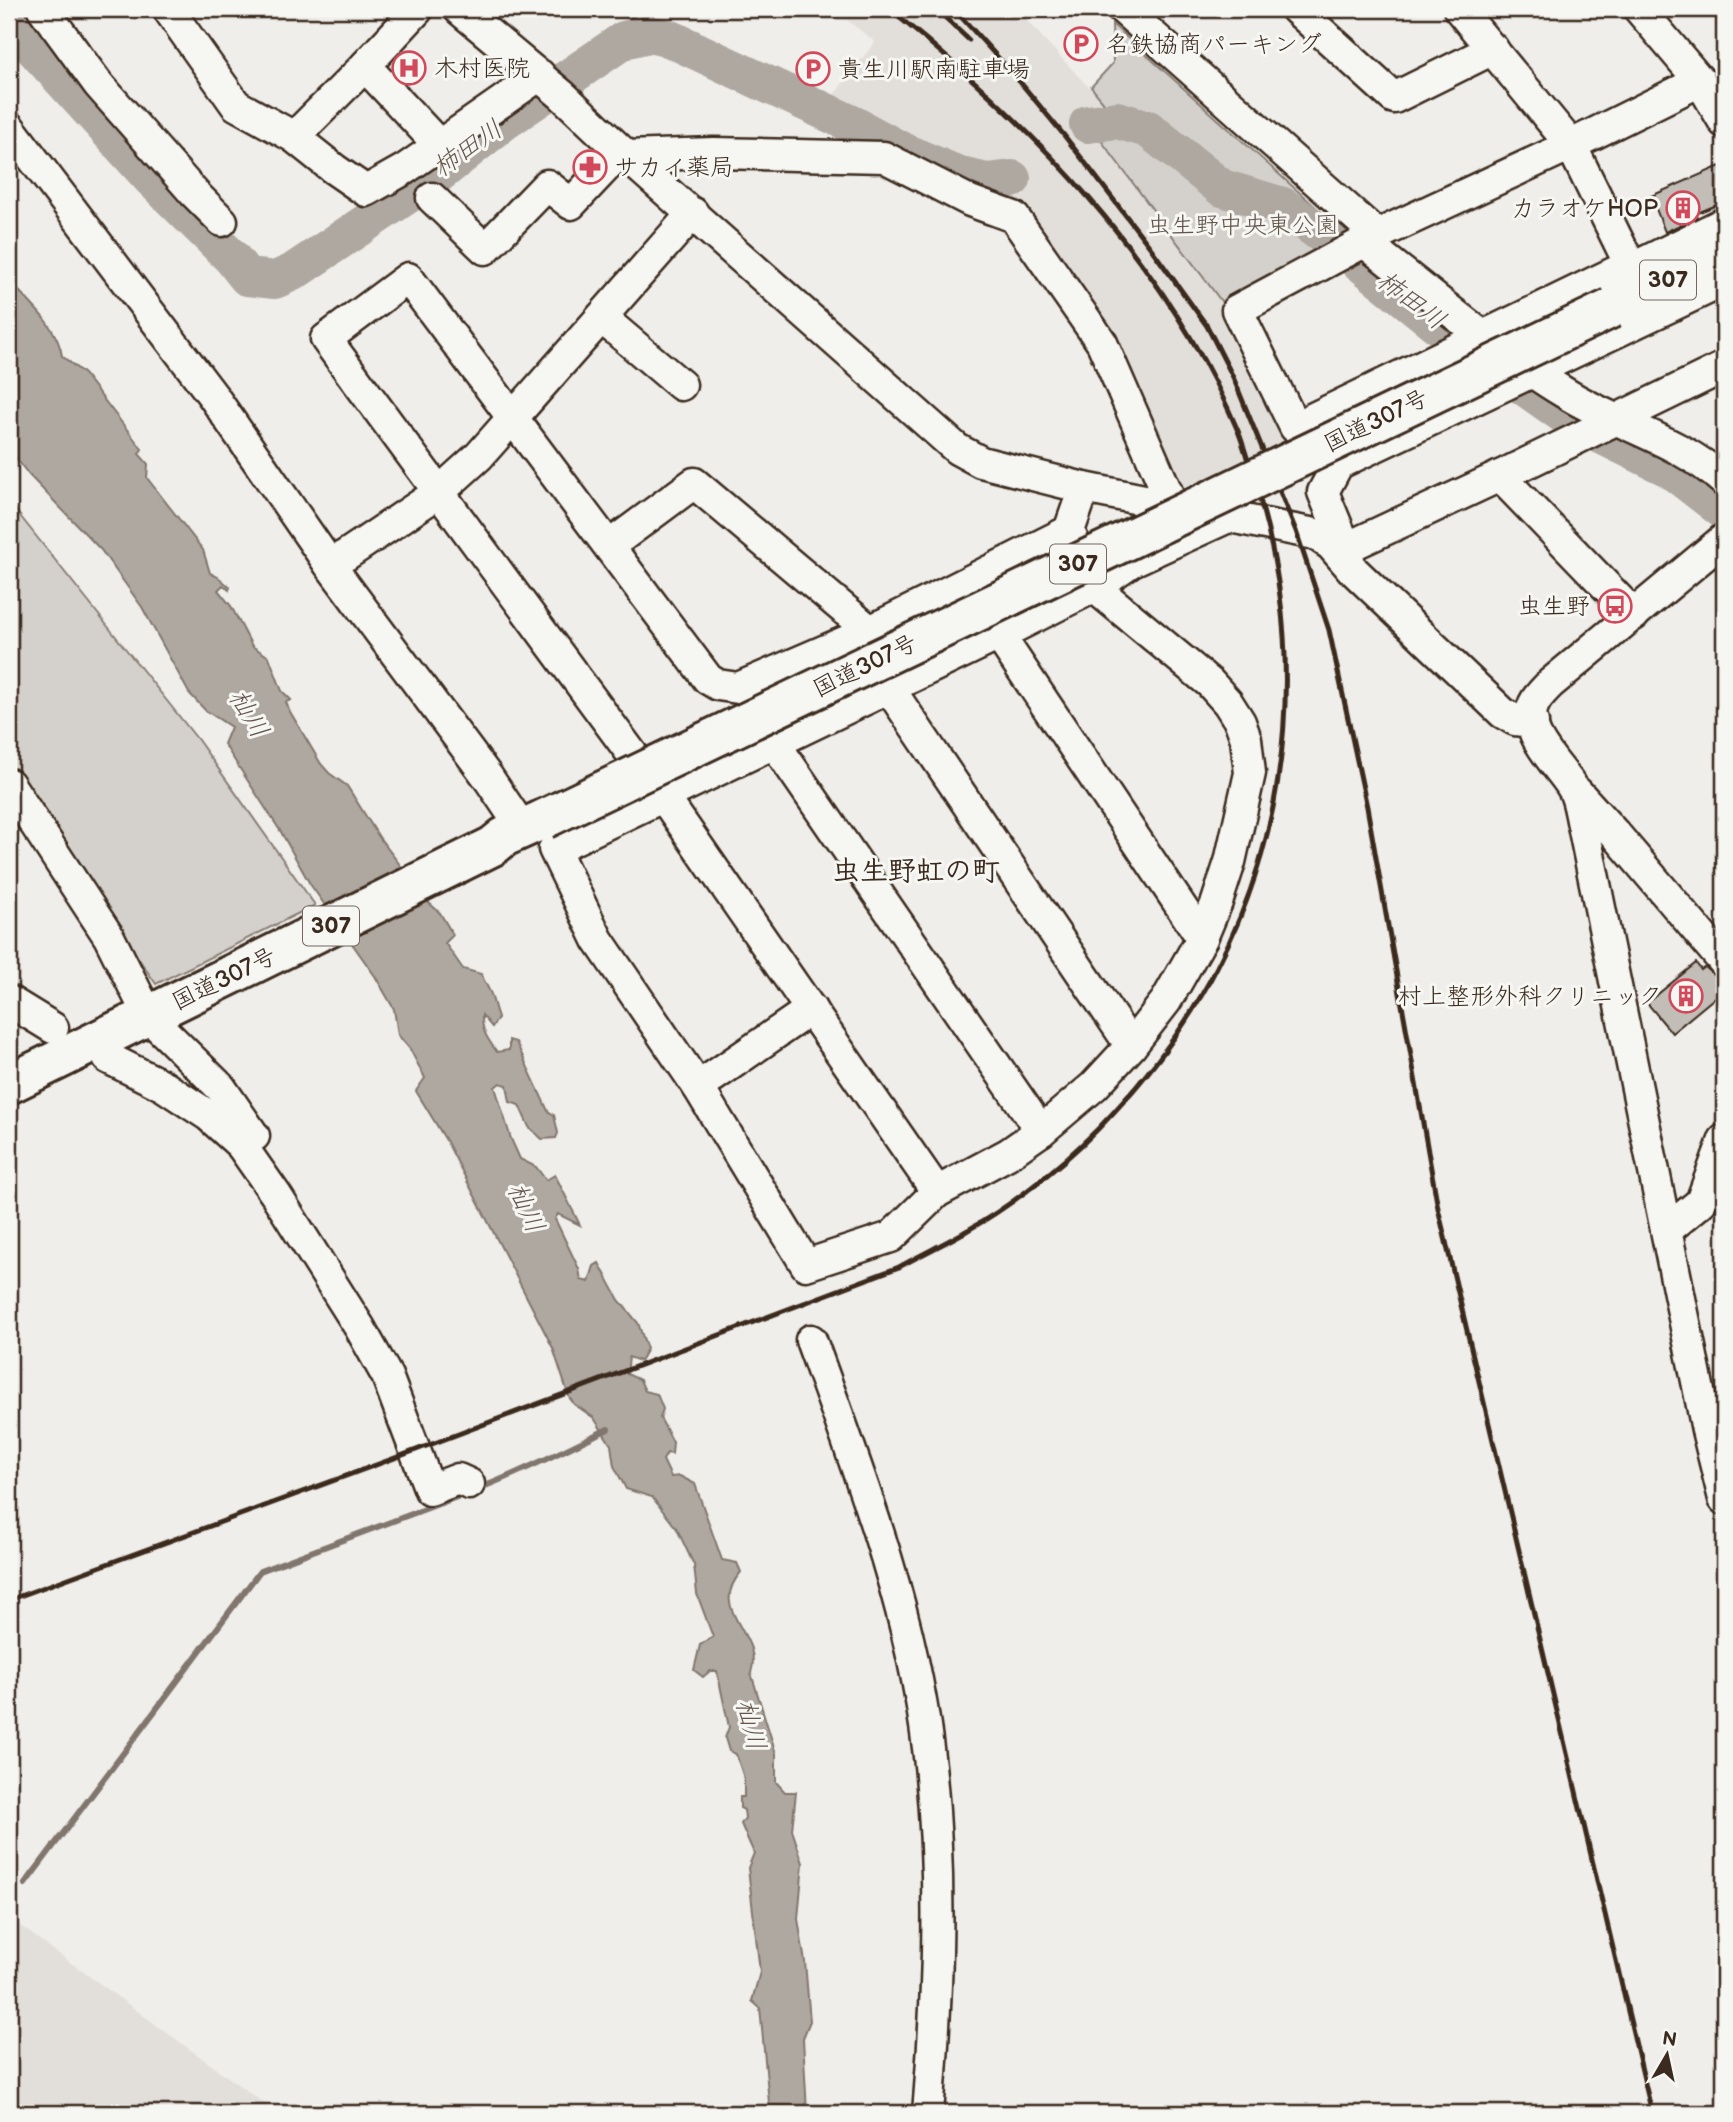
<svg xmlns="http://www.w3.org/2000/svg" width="1733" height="2122" viewBox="0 0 1733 2122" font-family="'Balsamiq Sans','Klee One',sans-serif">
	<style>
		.built { fill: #e2dfdb }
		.green { fill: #d4d1cc; stroke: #887e75; stroke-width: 2 }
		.water { fill: #afa8a1; stroke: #81766d; stroke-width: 2 }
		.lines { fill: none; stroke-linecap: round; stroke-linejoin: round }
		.stream { stroke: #81766d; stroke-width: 6 }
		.river { stroke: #afa8a1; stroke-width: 38 }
		.building { fill: #c2bdb7; stroke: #3b2a1e; stroke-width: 2 }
		.minor-casing { stroke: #3b2a1e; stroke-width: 35 }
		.highway-casing { stroke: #3b2a1e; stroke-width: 44 }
		.minor { stroke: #f6f6f2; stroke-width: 30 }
		.highway { stroke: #f6f6f2; stroke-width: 38 }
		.rail { stroke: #3b2a1e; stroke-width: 5 }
		.highway-bridge-casing { stroke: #3b2a1e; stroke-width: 44; stroke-linecap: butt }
		.highway-bridge { stroke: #f6f6f2; stroke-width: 38 }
		.labels { text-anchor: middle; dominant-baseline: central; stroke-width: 6; stroke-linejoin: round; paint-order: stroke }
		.shield { fill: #f6f6f2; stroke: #73675e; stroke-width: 2 }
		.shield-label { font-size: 23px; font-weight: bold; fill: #3b2a1e }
		.poi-label { font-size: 24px; fill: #3b2a1e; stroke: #f6f6f2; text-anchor: start }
		.park-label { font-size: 24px; fill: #61544a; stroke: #f6f6f2 }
		.street-label { font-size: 24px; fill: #3b2a1e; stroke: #f6f6f2 }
		.water-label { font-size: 26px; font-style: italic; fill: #64564c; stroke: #f6f6f2 }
		.quarter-label { font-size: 28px; font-weight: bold; fill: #3b2a1e; stroke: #f6f6f2 }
	</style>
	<rect width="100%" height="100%" fill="#efeeea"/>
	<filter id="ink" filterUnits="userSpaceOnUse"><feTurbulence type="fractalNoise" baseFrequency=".0143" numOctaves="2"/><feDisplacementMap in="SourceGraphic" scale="14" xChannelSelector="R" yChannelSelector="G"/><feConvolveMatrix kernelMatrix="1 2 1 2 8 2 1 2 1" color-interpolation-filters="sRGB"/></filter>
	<g filter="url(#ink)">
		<!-- built -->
		<g class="built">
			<path d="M833,9H1016L1109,109L1098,136L1227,309L1291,438L1179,490L1117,346L981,194L1005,197L1025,195L1007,172L997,175L979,171L833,96L875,42Z"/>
			<path d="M15,1922L272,2109L269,2113H9V1929Z"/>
		</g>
		<!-- green -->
		<g class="green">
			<path d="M1112,24L1349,237L1227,309L1097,135L1109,109L1091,87L1113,63Z"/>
			<path d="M9,502L198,740L315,905L156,984L9,770Z"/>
		</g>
		<!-- water -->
		<path class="water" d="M9,280C28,302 58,326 62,356L84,374L142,449L139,454L148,464L147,478L203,550L210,573L218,577L230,587L229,590L223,585L218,590L231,606L252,646L269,657L282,691L291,700L286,702L289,710L321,764L329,773L347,786L379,837L428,902L440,913L453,935L445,943L463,969L481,974L491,994L498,1018L492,1027L482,1015C481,1030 488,1040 497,1052L509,1050V1040L516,1042L548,1111L554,1115L558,1133L556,1138L542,1139L529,1127L519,1105L510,1102L507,1085L500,1083L495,1087L511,1139L520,1159L536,1167L546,1180L555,1175L580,1225L558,1214L555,1219L579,1269L581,1280L589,1282L594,1266L599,1263L619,1300L638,1323L647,1349L640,1361L629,1357L627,1374L640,1380L645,1391L657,1394L663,1409L660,1418L673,1442L672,1454L667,1453L663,1460L671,1477L680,1476L695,1484L722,1560L737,1563L741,1572C706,1612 764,1633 751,1673L776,1754V1782L785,1792H796L792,1830L803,1863L798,1919L805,1962L810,2021L803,2038L807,2113H770L760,2008L752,2001L760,1972L748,1868L754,1853L741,1824L745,1818L744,1810L740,1808V1797H744V1778L736,1754L729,1751L725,1738L729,1727L717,1671H710L703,1677L694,1670L700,1645L713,1637L697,1594L694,1565L677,1529L652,1497L626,1489L614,1466L611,1445L594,1418L574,1404L569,1397L553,1348L447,1142L416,1091L425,1078L410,1049L398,1035L394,1009L375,976L310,884L281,832L224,744L231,727L205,710L189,693L142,607L101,550L29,475L9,449Z"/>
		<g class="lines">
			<!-- stream -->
			<g class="stream">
				<path d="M632,9L633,38"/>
				<path d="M475,1490C521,1473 564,1450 608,1429"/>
				<path d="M25,1884L260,1571L465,1494"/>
			</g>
			<!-- river -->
			<g class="river">
				<path d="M9,21L151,178L232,258L247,277L275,280L293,272L440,173L505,121L624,40L648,34L671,39L854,125L902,151L961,176L987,182L1012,179"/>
				<path d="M1088,124L1117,120L1148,129L1222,188L1283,206L1353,257L1444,330L1574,422L1670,469L1724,511"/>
			</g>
		</g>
		<!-- building -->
		<g class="building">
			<path d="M1720,166L1724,177V202L1695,214L1697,217L1665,232L1651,196Z"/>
			<path d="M1696,963L1701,970L1705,967L1718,978L1724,979V990L1672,1033L1647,1003Z"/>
		</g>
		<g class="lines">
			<defs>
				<g id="minor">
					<path d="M43,9L98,84L195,194L222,221"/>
					<path d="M168,9L236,105L294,137L334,169L366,191L405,169L540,75"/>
					<path d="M459,9L562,95L621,151L957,449L981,462L1084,488L1315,534L1331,545L1351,568"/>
					<path d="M1123,9L1377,235"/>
					<path d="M1296,9L1394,98L1493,49"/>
					<path d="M1459,9L1571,145L1630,265L1295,427L1237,310L1377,235L1571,145L1700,81"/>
					<path d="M1639,9L1700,81L1724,122"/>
					<path d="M365,66L438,144"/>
					<path d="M9,127L213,396L329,564L487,776L522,828"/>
					<path d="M294,137L365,66L418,9"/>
					<path d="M627,156L714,153L884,157L970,201L1014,217L1102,343L1173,506"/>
					<path d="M432,198L485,249L547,185L571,204L621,151"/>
					<path d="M1364,242C1430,293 1494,350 1565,393C1616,425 1680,440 1724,481"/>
					<path d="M1630,265L1641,264L1724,223"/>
					<path d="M602,318L681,385"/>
					<path d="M1500,476L1634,615"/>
					<path d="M1069,531L1094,587L1210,683L1228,703L1240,722L1246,739L1250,773L1230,862L1217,902L1202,938L1166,1001L1131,1046L1094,1086L1041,1131L1008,1154L937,1192L891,1237L806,1265L698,1087L598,940L554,849L999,635L1094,587L1132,561L1228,517"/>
					<path d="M1724,539L1551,683C1546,688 1540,694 1536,700C1517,729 1559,765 1572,787C1579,798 1580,813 1583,825L1707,1430L1724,1499"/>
					<path d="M609,546L694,483L870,631"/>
					<path d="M1346,548L1500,476L1724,367"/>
					<path d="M329,564L346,555L438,493L479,456L693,213"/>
					<path d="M999,635L1202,938"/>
					<path d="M889,688L1131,1046"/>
					<path d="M1533,722L1515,720L1503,713L1351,568L1346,548L1323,492L1338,464L1724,281"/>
					<path d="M775,744L1041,1131"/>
					<path d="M9,784L109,937L149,1017L221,1088L254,1136L241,1145"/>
					<path d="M1577,792L1617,836L1724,962"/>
					<path d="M9,1001L53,1028"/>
					<path d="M108,1058L162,1085L209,1116L241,1145L276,1195L360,1328L387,1376L430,1490L458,1479L469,1484"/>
					<path d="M698,1087L811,1009"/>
					<path d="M937,1192L663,796L326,339L408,278L708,679L718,685L738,688L870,631L1069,531L1084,488"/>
					<path d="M1667,1230L1701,1202L1724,1140"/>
					<path d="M811,1340C859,1473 911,1607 928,1748C943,1869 938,1992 928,2113"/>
				</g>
				<g id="highway">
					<path d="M1612,308L1724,253"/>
					<path d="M9,1084L493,846L504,837L544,819"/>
				</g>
			</defs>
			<!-- minor casing -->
			<use href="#minor" class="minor-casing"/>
			<!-- highway casing -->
			<use href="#highway" class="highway-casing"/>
			<!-- minor -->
			<use href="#minor" class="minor"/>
			<!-- highway -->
			<use href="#highway" class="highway"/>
			<!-- rail -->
			<g class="rail">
				<path d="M936,9L969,40"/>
				<path d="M954,9L1020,82L1063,134L1150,247L1207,326L1233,377L1296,531L1329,630L1367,807L1438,1208L1652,2113"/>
				<path d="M9,1600L403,1455L899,1267C922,1254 946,1243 968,1230C1018,1202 1075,1155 1113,1113C1153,1070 1190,1020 1217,967C1294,819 1305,642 1255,483C1249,466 1245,448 1238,431C1166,261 1031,123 889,9"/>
			</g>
			<defs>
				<path id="highway-bridge" d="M544,819L1612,308"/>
			</defs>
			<!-- highway-bridge casing -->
			<use href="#highway-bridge" class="highway-bridge-casing"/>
			<!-- highway-bridge -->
			<use href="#highway-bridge" class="highway-bridge"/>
		</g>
	</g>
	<!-- icons -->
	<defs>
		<symbol id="parking-ring" viewBox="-11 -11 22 22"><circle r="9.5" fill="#f6f6f2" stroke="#d1495b" stroke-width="1.5"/><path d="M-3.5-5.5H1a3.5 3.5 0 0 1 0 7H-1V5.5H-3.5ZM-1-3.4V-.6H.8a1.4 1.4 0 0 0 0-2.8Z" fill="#d1495b"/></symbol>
		<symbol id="hospital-ring" viewBox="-11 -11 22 22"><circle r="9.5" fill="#f6f6f2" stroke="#d1495b" stroke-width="1.5"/><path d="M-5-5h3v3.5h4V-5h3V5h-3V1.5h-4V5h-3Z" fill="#d1495b"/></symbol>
		<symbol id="pharmacy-ring" viewBox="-11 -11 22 22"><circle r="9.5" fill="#f6f6f2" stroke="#d1495b" stroke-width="1.5"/><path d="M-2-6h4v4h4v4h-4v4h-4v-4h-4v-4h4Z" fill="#d1495b"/></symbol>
		<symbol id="building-ring" viewBox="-11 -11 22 22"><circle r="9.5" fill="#f6f6f2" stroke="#d1495b" stroke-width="1.5"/><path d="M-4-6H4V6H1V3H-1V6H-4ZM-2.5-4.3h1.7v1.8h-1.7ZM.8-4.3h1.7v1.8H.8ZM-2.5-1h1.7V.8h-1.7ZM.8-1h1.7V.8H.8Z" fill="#d1495b"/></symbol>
		<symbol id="bus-ring" viewBox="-11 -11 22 22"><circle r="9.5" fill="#f6f6f2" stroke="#d1495b" stroke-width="1.5"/><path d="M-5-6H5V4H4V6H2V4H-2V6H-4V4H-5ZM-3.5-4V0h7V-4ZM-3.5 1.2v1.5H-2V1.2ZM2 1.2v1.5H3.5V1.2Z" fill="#d1495b"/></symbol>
	</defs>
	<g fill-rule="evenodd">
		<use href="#parking-ring" x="1062" y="25" width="38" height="38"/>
		<use href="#hospital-ring" x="390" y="49" width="38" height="38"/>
		<use href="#parking-ring" x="794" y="50" width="38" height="38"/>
		<use href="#pharmacy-ring" x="571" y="148" width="38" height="38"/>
		<use href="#building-ring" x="1664" y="189" width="38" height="38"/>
		<use href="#bus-ring" x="1596" y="587" width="38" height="38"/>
		<use href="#building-ring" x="1667" y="977" width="38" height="38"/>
	</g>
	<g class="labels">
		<!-- shield labels -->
		<g class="shield">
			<rect x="1640" y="260.5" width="56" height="39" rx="5"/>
			<rect x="1050" y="544.5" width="56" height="39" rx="5"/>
			<rect x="303" y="906.5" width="56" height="39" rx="5"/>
		</g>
		<g class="shield-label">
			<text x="1668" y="280">307</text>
			<text x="1078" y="564">307</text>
			<text x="331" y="926">307</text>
		</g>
		<!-- poi labels -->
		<g class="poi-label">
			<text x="1106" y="44">名鉄協商パーキング</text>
			<text x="434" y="68">木村医院</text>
			<text x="838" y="69">貴生川駅南駐車場</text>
			<text x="614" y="167">サカイ薬局</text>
			<text x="1658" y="208" text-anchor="end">カラオケHOP</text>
			<text x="1590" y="606" text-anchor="end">虫生野</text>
			<text x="1662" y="996" text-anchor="end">村上整形外科クリニック</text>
		</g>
		<!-- park labels -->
		<g class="park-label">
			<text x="1243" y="225">虫生野中央東公園</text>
		</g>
		<!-- street labels -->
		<g class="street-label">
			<text transform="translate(1376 421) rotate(-26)">国道307号</text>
			<text transform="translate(865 666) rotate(-26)">国道307号</text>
			<text transform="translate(224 979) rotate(-26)">国道307号</text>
		</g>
		<!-- water labels -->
		<g class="water-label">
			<text transform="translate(468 149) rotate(-35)">柿田川</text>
			<text transform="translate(1411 301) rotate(37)">柿田川</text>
			<text transform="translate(248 714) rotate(59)">杣川</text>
			<text transform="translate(525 1208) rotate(65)">杣川</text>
			<text transform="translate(750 1725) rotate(76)">杣川</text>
		</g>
		<!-- quarter labels -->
		<g class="quarter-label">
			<text x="916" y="871">虫生野虹の町</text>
		</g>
	</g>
	<!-- margin -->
	<rect width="1733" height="2122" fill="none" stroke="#f6f6f2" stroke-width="35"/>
	<rect x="18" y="18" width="1698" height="2087" fill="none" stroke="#3b2a1e" stroke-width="2.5" filter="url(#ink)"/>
	<!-- north arrow -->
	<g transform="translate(1667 2055) rotate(9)" stroke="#f6f6f2" stroke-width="5" paint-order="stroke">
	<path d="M0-5L12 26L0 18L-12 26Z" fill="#3b2a1e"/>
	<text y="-10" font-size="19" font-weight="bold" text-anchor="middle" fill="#3b2a1e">N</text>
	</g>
</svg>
